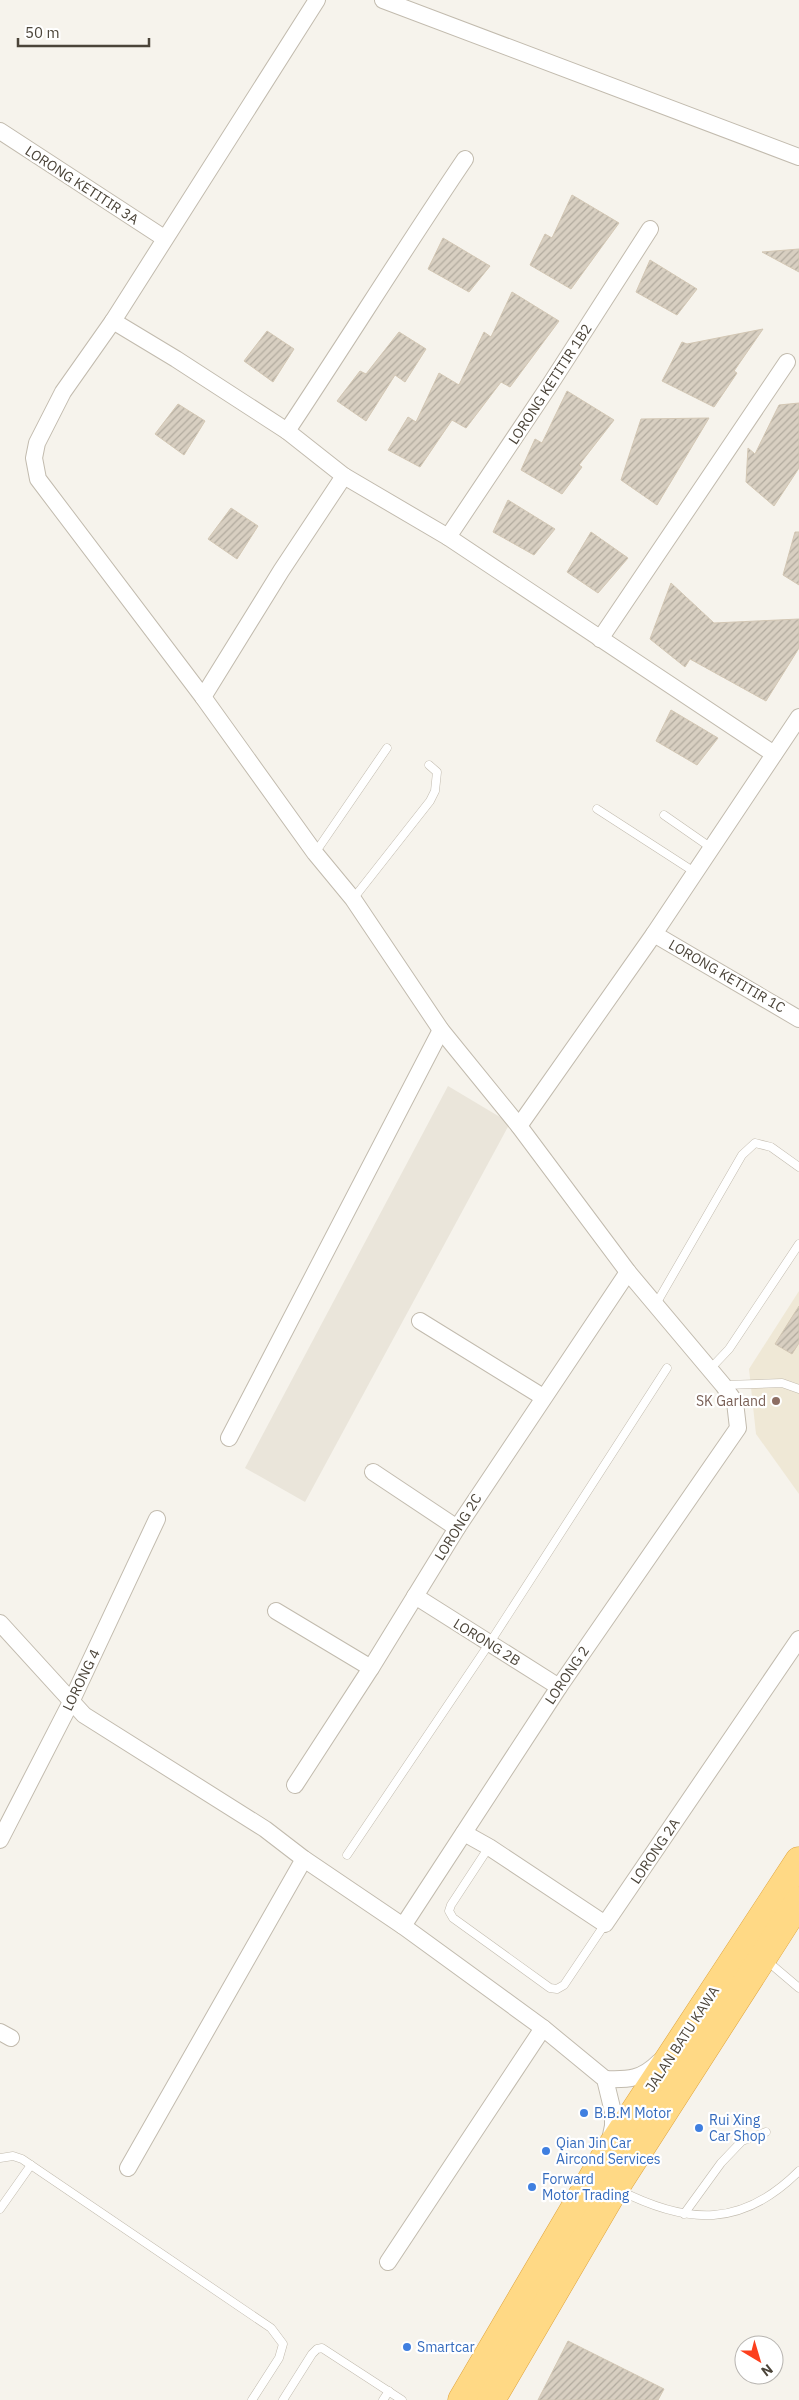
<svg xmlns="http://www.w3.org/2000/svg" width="799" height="2400" viewBox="0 0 799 2400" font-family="'IBM Plex Sans',sans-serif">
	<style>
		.residential { fill: #eae5da }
		.education { fill: #efe8d6 }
		.building { fill: url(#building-hatch); stroke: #d3c7b4 }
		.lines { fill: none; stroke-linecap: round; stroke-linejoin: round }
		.service-casing { stroke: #c2bbae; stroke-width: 9 }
		.minor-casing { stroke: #c2bbae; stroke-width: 18 }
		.trunk-casing { stroke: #e0a43c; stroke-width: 29 }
		.service { stroke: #fff; stroke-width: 8 }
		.minor { stroke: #fff; stroke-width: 16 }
		.trunk { stroke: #ffd985; stroke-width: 28 }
		.education-dot { fill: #8d6e63; stroke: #fff; stroke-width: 2 }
		.shop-dot { fill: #3f7fe0; stroke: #fff; stroke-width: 2 }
		.labels { text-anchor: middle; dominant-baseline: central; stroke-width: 4.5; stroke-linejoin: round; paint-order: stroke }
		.street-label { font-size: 14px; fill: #4b4439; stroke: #fff }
		.education-label { font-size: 14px; fill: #785e54; stroke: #fff; text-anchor: end }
		.shop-label { font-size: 14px; fill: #366cbe; stroke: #fff; text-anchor: start }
	</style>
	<defs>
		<pattern id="building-hatch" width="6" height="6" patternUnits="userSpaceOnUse" patternTransform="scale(1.25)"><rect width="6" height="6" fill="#d8cfc1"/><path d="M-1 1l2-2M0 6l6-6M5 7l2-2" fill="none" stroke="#b1aa9e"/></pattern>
	</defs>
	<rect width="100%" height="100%" fill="#f6f3ec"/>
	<!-- residential -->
	<path class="residential" d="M448,1086L510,1123L305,1502L245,1468Z"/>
	<!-- education -->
	<path class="education" d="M799,1291V1494L756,1434L749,1369Z"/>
	<!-- building -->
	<g class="building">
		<path d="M572,195L619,223L571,289L530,265L545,234L552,238Z"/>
		<path d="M443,238L490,266L469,292L428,269Z"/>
		<path d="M799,249V272L762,252Z"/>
		<path d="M650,260L697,289L677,315L636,292Z"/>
		<path d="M512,292L559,321L510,387L501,382L466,428L452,420L420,467L388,450L408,417L416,422L439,373L459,385L484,332L491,337Z"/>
		<path d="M763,329L734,371L737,373L714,407L662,381L682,342L687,344Z"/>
		<path d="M267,331L294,349L273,382L244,361Z"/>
		<path d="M399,332L426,349L405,382L395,375L366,421L337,401L360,371L366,374Z"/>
		<path d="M567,391L614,420L579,465L582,467L562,494L521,470L535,439L542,443Z"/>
		<path d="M799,403V468L774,506L746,482L748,448L755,454L779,405Z"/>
		<path d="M178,404L205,421L184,455L155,434Z"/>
		<path d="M709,418L657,505L621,480L641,419Z"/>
		<path d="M508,500L555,529L534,555L493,532Z"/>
		<path d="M231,508L258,526L237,559L208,539Z"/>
		<path d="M591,532L628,558L598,593L567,572Z"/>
		<path d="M795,532H799V585L783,575Z"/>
		<path d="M671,583L714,623L799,619V648L766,701L690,659L685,667L650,639Z"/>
		<path d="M671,710L718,738L697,765L656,741Z"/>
		<path d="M799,1306V1343L792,1354L775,1344Z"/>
		<path d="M568,2341L664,2389L658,2400H538Z"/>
	</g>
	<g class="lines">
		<defs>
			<g id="service">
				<path d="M597,809L696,873"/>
				<path d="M664,815L710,847"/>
				<path d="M315,853L387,748"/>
				<path d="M353,899L430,801L435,791L437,772L429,765"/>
				<path d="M656,1304L742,1155L755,1143L771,1147L799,1167"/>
				<path d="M711,1368L729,1349L799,1244"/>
				<path d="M725,1385L782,1383L799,1389"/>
				<path d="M489,1847L451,1905L449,1911L453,1918L550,1988L557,1989L564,1985L605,1924"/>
				<path d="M347,1855L489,1644L667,1368"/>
				<path d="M766,1960L799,1988"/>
				<path d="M0,2158L13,2156L22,2159L271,2328L283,2344L279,2358L252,2400"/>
				<path d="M619,2190C688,2225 742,2228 799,2171"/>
				<path d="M0,2209L31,2165"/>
				<path d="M684,2214L721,2163L742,2141L766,2132"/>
				<path d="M283,2400L312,2354L317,2349L322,2348L402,2400"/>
				<path d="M383,2400L389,2391"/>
			</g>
			<g id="minor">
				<path d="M317,0L113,321L63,392L37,443L34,458L38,479L203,697L315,853L353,899L441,1030L519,1126L628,1272L723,1385L735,1402L738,1428L559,1687L403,1926"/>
				<path d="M383,0L799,157"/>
				<path d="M0,131L164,238"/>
				<path d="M113,321L176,359L287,431L344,476L448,537L774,754"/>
				<path d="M287,431C347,341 404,249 465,159"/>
				<path d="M448,537L551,383L650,229"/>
				<path d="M600,639L787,362"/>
				<path d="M203,697L281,571L344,476"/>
				<path d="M654,934L799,1019"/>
				<path d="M519,1126L654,934L799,717"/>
				<path d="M420,1321L543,1397"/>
				<path d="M229,1438L441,1030"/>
				<path d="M373,1472L457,1528"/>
				<path d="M415,1596L559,1687"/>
				<path d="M276,1611L371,1668"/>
				<path d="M0,1623L84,1715L265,1829L304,1859L403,1926L543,2028L605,2079L613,2112V2126L610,2140"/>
				<path d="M295,1785L371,1668L457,1528L628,1272"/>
				<path d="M464,1833L489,1847L605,1924L799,1639"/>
				<path d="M0,1840L71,1702L157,1519"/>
				<path d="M0,2032L11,2038"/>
				<path d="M605,2079C629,2080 642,2079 659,2062"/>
				<path d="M128,2168L304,1859"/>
				<path d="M388,2262L543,2028"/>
			</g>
			<g id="trunk">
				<path d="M462,2400L606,2155L799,1861"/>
				<path d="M491,2400L615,2188L799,1901"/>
			</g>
		</defs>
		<!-- service casing -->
		<use href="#service" class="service-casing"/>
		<!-- minor casing -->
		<use href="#minor" class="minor-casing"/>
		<!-- trunk casing -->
		<use href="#trunk" class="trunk-casing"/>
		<!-- service -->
		<use href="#service" class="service"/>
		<!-- minor -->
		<use href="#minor" class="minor"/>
		<!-- trunk -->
		<use href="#trunk" class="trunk"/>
	</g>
	<!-- markers -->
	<circle class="education-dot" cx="776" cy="1401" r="5"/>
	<g class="shop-dot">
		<circle cx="584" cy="2113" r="5"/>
		<circle cx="699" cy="2128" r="5"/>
		<circle cx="546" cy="2151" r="5"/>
		<circle cx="532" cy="2187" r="5"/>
		<circle cx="407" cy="2347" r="5"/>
	</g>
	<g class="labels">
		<!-- street labels -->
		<g class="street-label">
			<text transform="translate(82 185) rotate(33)">LORONG KETITIR 3A</text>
			<text transform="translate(550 384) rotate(-57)">LORONG KETITIR 1B2</text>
			<text transform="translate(727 976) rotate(30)">LORONG KETITIR 1C</text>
			<text transform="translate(458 1527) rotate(-58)">LORONG 2C</text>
			<text transform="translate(487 1642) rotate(32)">LORONG 2B</text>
			<text transform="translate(567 1675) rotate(-56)">LORONG 2</text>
			<text transform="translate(81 1680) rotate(-64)">LORONG 4</text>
			<text transform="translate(655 1851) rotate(-56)">LORONG 2A</text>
			<text transform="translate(682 2039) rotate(-57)">JALAN BATU KAWA</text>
		</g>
		<!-- education labels -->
		<g class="education-label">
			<text x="766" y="1401">SK Garland</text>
		</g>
		<!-- shop labels -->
		<g class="shop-label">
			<text x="594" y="2113">B.B.M Motor</text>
			<text x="709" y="2120">Rui Xing<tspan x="709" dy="16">Car Shop</tspan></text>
			<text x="556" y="2143">Qian Jin Car<tspan x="556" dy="16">Aircond Services</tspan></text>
			<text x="542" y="2179">Forward<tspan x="542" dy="16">Motor Trading</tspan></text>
			<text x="417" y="2347">Smartcar</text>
		</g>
	</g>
	<!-- north arrow -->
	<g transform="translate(759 2360) rotate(142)"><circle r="24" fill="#ffffff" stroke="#b7b4b0"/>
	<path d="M0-4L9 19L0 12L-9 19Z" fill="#fc3f1d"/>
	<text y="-8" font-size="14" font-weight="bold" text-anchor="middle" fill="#4b4439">N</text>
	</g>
	<!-- scale -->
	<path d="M18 38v8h131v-8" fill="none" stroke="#4b4439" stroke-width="2.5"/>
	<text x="25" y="38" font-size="15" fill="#4b4439" stroke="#ffffff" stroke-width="4" paint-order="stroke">50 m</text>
</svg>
